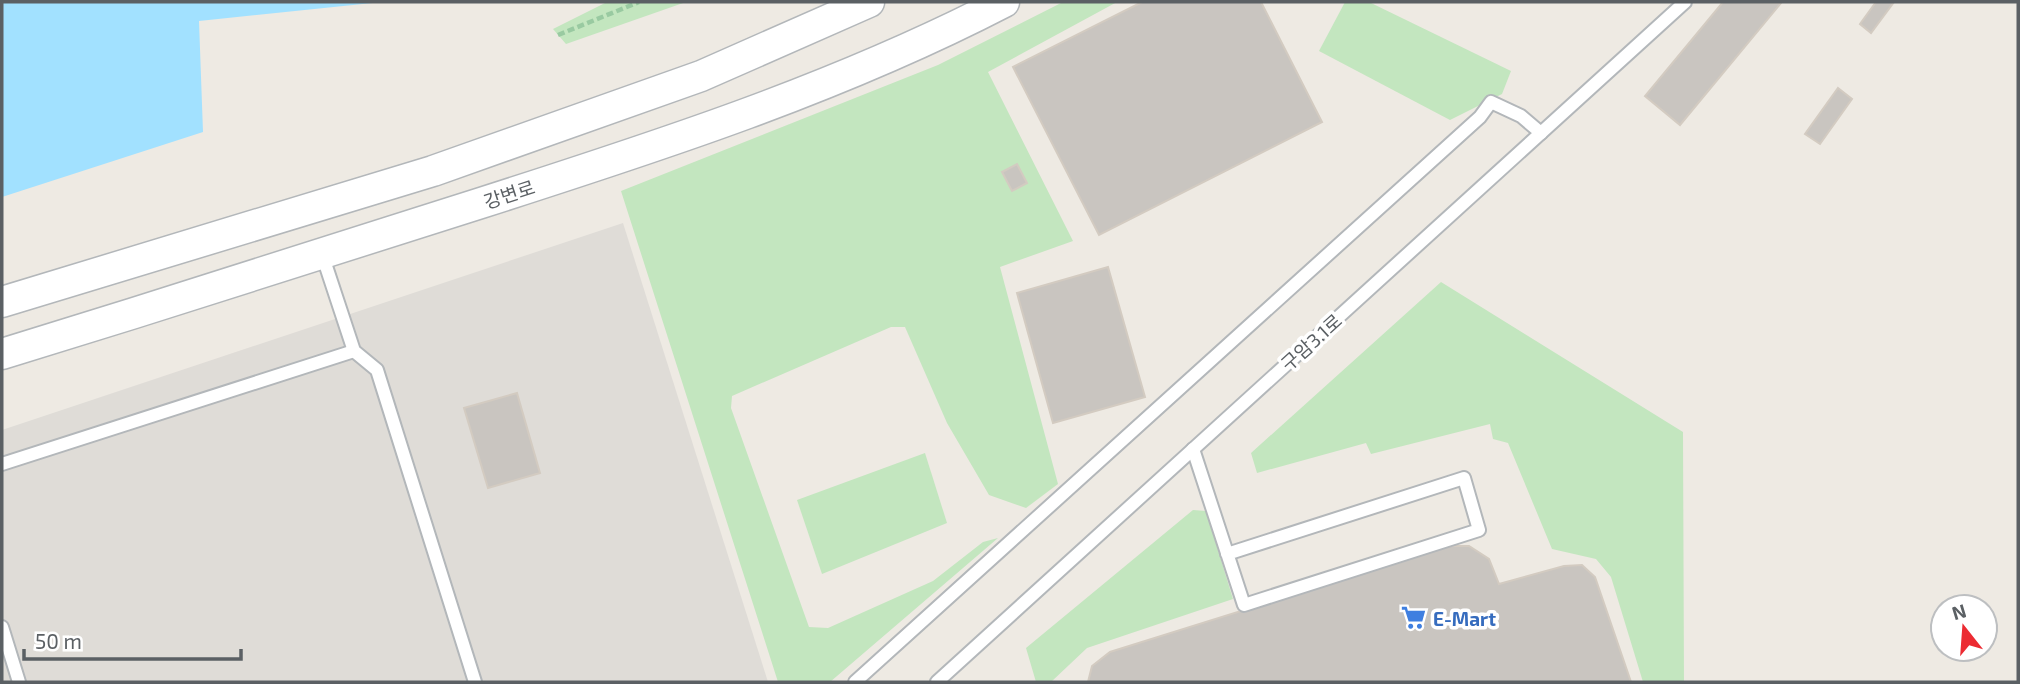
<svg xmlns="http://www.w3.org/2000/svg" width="2020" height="684" viewBox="0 0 2020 684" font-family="'Exo 2','Noto Sans KR',sans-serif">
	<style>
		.industrial { fill: #dfdcd7 }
		.green { fill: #c3e6bf }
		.water { fill: #a2e1ff }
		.building { fill: #c9c5c0; stroke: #d3cbc1; stroke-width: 2 }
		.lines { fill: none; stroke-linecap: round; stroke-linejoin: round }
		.service-casing { stroke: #b3b7ba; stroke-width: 16 }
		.tertiary-casing { stroke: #b3b7ba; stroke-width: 33 }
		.path { stroke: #99caa1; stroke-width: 4.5; stroke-dasharray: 7 3.5; stroke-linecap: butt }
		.service { stroke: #fff; stroke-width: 12 }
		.tertiary { stroke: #fff; stroke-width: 30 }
		.labels { text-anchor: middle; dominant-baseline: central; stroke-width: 7; stroke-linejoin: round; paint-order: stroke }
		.street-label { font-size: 19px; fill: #5b6064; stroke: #fff }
		.shop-label { font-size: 19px; font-weight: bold; fill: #366cbe; stroke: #fff; text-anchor: start }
	</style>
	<rect width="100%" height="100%" fill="#eeeae3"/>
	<!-- industrial -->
	<path class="industrial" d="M623,223L768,682H2V430Z"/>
	<!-- green -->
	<g class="green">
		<path d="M607,2H686L566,44L553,29Z"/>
		<path d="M1063,2H1117L988,72L1073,241L1000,267L1058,484L1026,508L989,495L947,423L905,327H891L732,396L731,408L809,627L828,628L933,581L983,542L998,538L830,682H778L621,191L938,65Z"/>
		<path d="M1345,2H1369L1511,71L1502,94L1450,120L1319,51Z"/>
		<path d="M1441,282L1683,432L1684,682H1643L1611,577L1596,559L1552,549L1508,443L1493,439L1490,424L1371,454L1366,443L1257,473L1251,453Z"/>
		<path d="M925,453L947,523L822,574L797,500Z"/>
		<path d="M1193,510L1206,511L1233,599L1087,648L1051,682H1036L1026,648Z"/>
	</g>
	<!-- water -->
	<path class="water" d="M2,2H382L199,21L203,132L2,197Z"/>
	<!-- building -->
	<g class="building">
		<path d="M1142,2H1261L1322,122L1099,235L1013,67Z"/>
		<path d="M1723,2L1781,3L1680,125L1645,96Z"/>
		<path d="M1876,2H1894L1871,33L1860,24Z"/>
		<path d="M1838,88L1852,99L1820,144L1805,134Z"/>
		<path d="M1017,164L1027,183L1012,191L1002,172Z"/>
		<path d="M1108,267L1145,397L1053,423L1017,293Z"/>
		<path d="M517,393L540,473L488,488L464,408Z"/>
		<path d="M1448,546H1469L1489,559L1499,584L1564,566L1582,565L1595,577L1631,682H1088L1092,666L1110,652Z"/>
	</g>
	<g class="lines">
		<defs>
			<g id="service">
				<path d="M322,254L354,351L377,370L475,682"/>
				<path d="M1193,449L1244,605L1479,530L1464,478L1227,554"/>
				<path d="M2,464L354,351"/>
				<path d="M2,627L19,682"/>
				<path d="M855,682L1480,117L1491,102L1521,116L1541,133"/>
				<path d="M937,682L1685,2"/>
			</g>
			<g id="tertiary">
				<path d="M2,302L433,171L701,76L869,2"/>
				<path d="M2,354C162,305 321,254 481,203C659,146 838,88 1004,2"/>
			</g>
		</defs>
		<!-- service casing -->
		<use href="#service" class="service-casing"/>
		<!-- tertiary casing -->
		<use href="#tertiary" class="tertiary-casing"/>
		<!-- path -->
		<path class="path" d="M558,35L639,2"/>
		<!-- service -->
		<use href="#service" class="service"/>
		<!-- tertiary -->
		<use href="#tertiary" class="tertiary"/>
	</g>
	<!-- icons -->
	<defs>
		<symbol id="supermarket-bare" viewBox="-9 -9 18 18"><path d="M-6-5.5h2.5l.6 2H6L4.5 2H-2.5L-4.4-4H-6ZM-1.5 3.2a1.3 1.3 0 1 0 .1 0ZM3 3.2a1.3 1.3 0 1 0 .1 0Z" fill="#3f7fe0" stroke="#fff" stroke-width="2.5" paint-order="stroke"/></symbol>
	</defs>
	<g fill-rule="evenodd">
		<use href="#supermarket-bare" x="1396" y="600" width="35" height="35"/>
	</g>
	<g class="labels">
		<!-- street labels -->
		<g class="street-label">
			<text transform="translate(509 194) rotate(-18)">강변로</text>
			<text transform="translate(1311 342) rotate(-42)">구암3.1로</text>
		</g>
		<!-- shop labels -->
		<g class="shop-label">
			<text x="1433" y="618">E-Mart</text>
		</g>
	</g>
	<!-- border -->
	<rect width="2020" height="684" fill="none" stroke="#5b6064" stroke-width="7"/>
	<!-- north arrow -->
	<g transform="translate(1964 628) rotate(343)"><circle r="33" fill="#ffffff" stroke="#bdbfc1" stroke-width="2"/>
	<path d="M0-5L12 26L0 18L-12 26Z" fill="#ec2b32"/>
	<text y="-10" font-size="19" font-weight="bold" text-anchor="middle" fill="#5b6064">N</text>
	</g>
	<!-- scale -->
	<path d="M24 649v10h217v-10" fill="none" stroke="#5b6064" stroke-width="3.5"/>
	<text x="35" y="649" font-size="21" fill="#5b6064" stroke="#ffffff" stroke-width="5" paint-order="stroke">50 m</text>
</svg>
